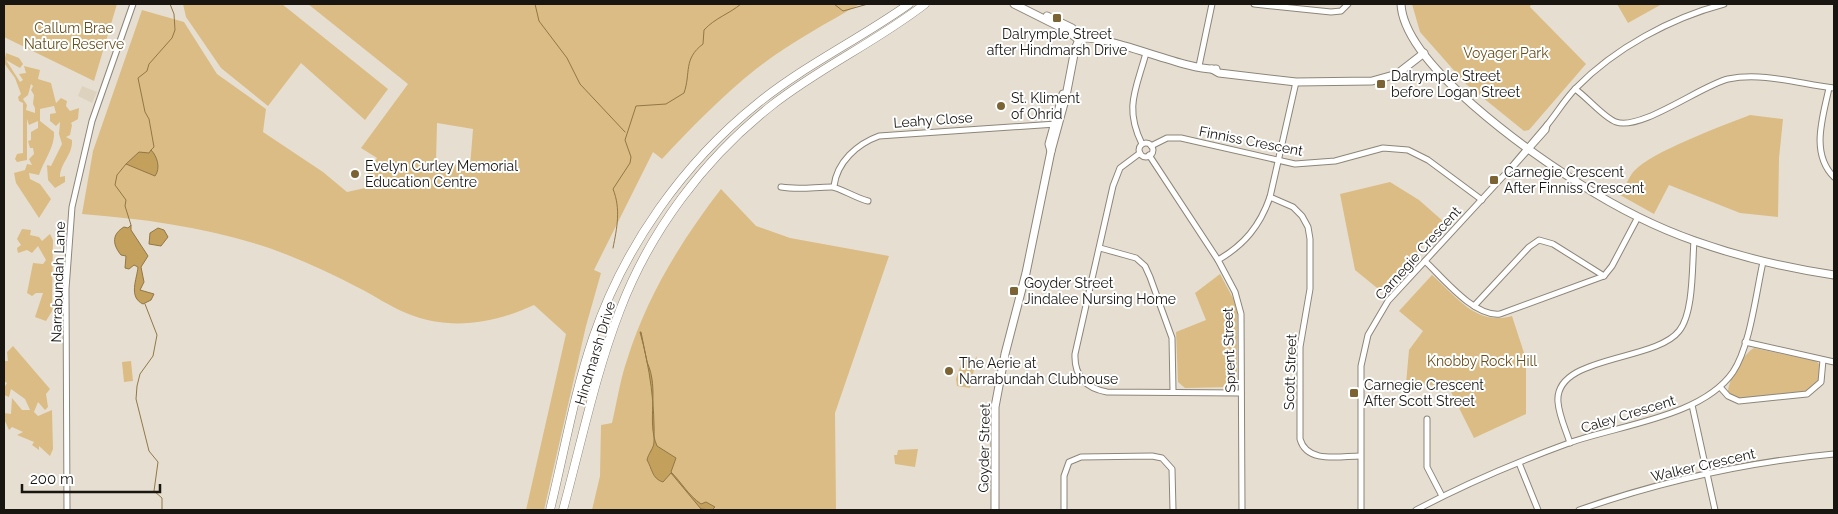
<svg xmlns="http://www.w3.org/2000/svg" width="1838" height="514" viewBox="0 0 1838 514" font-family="Raleway,sans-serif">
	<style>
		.built { fill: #ddd2be }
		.green { fill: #dbbc84; fill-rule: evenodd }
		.water { fill: #c4a05d; stroke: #917746 }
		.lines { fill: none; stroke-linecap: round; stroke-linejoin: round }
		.stream { stroke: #917746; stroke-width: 1 }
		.street-casing { stroke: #8c8579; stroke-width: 7 }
		.secondary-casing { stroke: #8c8579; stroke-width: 9 }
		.primary-casing { stroke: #8c8579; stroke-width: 9 }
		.street { stroke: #fff; stroke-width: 5 }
		.secondary { stroke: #fff; stroke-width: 7 }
		.primary { stroke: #fff; stroke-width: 8 }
		.poi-dot { fill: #7c6334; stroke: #fff; stroke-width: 2 }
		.labels { text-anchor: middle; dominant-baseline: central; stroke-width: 4; stroke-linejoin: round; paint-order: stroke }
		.park-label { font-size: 14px; fill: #684f1b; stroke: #fff }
		.poi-label { font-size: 14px; fill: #191612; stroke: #fff; text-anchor: start }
		.street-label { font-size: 14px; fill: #191612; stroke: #fff }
	</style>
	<rect width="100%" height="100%" fill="#e6dfd1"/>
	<!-- built -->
	<path class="built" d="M82,86L97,92L92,103L78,96Z"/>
	<!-- green -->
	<g class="green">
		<path d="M4,4H117L94,81L4,37Z"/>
		<path d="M183,4H282L388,89L365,120L301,63L268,106L221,68L186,17Z"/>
		<path d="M308,4H860C825,24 788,44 756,69C722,96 692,127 662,159L653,152L594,270L601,273L586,326L544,510H526L566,334L534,305C493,324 449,331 406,313C389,306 375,296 359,288C331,273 302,260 272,249C210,228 147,219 82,214L93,151L142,10L184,22L217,74L266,109L263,132L323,172L347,192L365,188L367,183L364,180L377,158L361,148L408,84ZM437,123L473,129L470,167L436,161Z"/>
		<path d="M1412,4H1531L1530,7L1586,64L1529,130L1524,131L1466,84L1420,32Z"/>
		<path d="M1617,4H1662L1628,23Z"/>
		<path d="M6,53L19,58L23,64L20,68L6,60L20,82L23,80L19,74L26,73L24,66L40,70L38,79L51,83L56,103L61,98L67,101L66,106L70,111L79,108L78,119L71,123L72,125L70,135L66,137L72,140C73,155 60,163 60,177L65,176V182L55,188L48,180L47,165L51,166L62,144L59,134L60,122L56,126L50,121V114L56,113L54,106L40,109V121L54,132C55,147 44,160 39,175L29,173L30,179L40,184L51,199L39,218L16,183L14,173L25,170L27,164L32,165L29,159L34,154L33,148H30L28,141L31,140V132L38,128V121L29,125L27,119V160L17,162L15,159L17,154L23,153V103L19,101L18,97L21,94L15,78L4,63ZM31,84L33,86L31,90L34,95L33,104L35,108V113L26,110L27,105L23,99L28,95Z"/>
		<path d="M1750,115L1783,119L1779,158L1778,217L1740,213L1669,185L1654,214L1620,195C1625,188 1628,178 1634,171C1653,151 1722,126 1750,115Z"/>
		<path d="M1390,182L1419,200L1444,222L1382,292L1355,270L1340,194Z"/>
		<path d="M721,189L756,226L790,238L889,256L835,413L836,510H592L600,476L601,425L612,423C617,402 620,380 627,360C647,296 681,241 721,189Z"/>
		<path d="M22,229L31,230L30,235L39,237L42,241L50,234L53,240L52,304L54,308L46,321L35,317L43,293H36L32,296L27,293L33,263L43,264L46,260L38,246L32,253L27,250L18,253L17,248L21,245L17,239Z"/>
		<path d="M1220,274L1234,300L1237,312V379L1232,387L1185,388L1178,382L1176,332L1206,320L1195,293Z"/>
		<path d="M1432,275C1457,297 1476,326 1512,316L1526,359V414L1474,438L1448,386L1406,384L1409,350L1423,331L1399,311Z"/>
		<path d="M13,346L50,389L46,394L48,407L45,410L38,402L34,412L38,416L52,410L53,449L50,456L39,446V450L32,445L34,442L17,435L23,432L12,427L9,430L4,419V413L11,414L12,398L22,410H30L25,399L11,389L9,397L4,395V388L7,383L4,381V361H8L7,352Z"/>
		<path d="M1754,348L1816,361L1821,366L1818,380L1807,391L1742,398L1734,397L1728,392C1728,380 1744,353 1754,348Z"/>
		<path d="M967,356L975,359L977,356L970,388L957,386L956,379L962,361H965Z"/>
		<path d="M131,361L133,381L124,382L122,362Z"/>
		<path d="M918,449L915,467L895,464L894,455H897L898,450Z"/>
	</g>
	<!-- water -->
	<g class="water">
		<path d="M151,150C157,156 161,168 155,176L126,164L139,152L149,153Z"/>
		<path d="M131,225V230L148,256L141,267L144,282L140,290L154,294L151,300L143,304C128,297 137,279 138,267L134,265L129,269L125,268L126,256L121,255C112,244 112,234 124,227L128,228Z"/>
		<path d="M158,228L164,230L168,237L161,246L149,244L150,233Z"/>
		<path d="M640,332H641L647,362C660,390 646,421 657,446L676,458L671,472C682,483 688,495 701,504L706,502L715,507L712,510L701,509L671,473L663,482C652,479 652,468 647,460C648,454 654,448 654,442C655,405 650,368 640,332Z"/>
	</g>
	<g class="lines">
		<!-- stream -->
		<g class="stream">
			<path d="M535,4L539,21L567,58L580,84L625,132"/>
			<path d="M834,4L843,11L868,4"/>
			<path d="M151,150L154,147L149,119L145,112L138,78L147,71L149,64L172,38L175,30L174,14L170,4"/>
			<path d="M126,164L117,175L115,185L126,200L125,206L131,225"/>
			<path d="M613,248C617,228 621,209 613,189L630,163L631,157L625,140L636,106L666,104L684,93C691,73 683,59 703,44L704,30C715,18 729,14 741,4"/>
			<path d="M145,304L157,335L153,356L140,374L137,386L136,399L149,451L158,462L154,491L162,498V510"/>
		</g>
		<defs>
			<g id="street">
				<path d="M1254,4L1331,12L1341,11L1348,4"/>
				<path d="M1199,66L1212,4"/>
				<path d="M1829,88C1823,117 1810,153 1834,177"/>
				<path d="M1575,89C1587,97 1604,118 1616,122C1641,131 1702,85 1728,79C1763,72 1800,84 1834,88"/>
				<circle cx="1146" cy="150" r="7"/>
				<path d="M1142,144C1124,107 1136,90 1146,53"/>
				<path d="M1151,146L1167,138H1181L1295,164L1335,161L1383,148L1408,150L1428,160L1482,200"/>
				<path d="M1140,153L1120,168L1113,186L1075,354C1074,376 1086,388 1107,392L1241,393"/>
				<path d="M1149,155L1218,260L1235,292L1241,314L1242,510"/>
				<path d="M1511,169L1546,130L1547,125C1557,113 1565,99 1576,88C1615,48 1671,18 1724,4"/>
				<path d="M834,186C837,162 857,144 879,136L1056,124"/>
				<path d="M781,187C799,190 814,187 832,187C838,187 858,199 868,201"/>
				<path d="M1270,197L1293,207L1302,216L1308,227L1310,239V289L1300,347V439C1307,464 1340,456 1360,456"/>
				<path d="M1100,248L1136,258L1145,266L1150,277L1172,338L1173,391"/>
				<path d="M1218,260C1244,245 1260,226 1270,197L1296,82"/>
				<path d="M1425,261C1443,278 1474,317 1500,314L1604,276L1612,266L1638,217"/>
				<path d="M1474,306L1529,247L1539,240L1553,244L1604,276"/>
				<path d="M1745,342L1834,362"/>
				<path d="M1720,387L1728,396L1739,401L1807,394L1821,382L1823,360"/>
				<path d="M1692,405L1715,510"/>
				<path d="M1427,419V467L1442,496"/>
				<path d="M1570,443C1566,430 1559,416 1558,402C1554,355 1655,362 1679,331C1694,313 1692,264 1694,241"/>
				<path d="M1519,463L1538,510"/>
				<path d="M67,510L66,289L72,207L92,121L133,4"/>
				<path d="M1064,510V476L1069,462L1081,457L1152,456L1162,458L1172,469L1173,510"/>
				<path d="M1361,510V366L1368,335L1388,301L1508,171L1547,125"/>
				<path d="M1416,510C1465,484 1517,462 1569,443C1619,425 1702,417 1733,372C1750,347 1756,293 1763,262"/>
				<path d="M1579,510C1662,481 1747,462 1834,454"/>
			</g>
			<g id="secondary">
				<path d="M1014,4L1066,30L1079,40"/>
				<path d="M1401,4C1404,65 1531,153 1580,184C1616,207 1655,227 1695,241C1740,257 1787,268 1834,275"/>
				<path d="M1047,16L1072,28L1079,40"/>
				<path d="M1079,40C1096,29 1187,72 1216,69"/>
				<path d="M1212,69L1219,73L1296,82L1372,81L1397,74L1424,53"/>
				<path d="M1051,151L1049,144L1063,94"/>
				<path d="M995,510V407L1005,354L1026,273L1051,151L1066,96L1075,49L1079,40"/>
			</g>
			<g id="primary">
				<path d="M550,510C564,453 574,394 593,338C624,247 683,163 758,103C805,65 860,39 909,4"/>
				<path d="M563,510C581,444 595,375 620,310C650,231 704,159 771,106C819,68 876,42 925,4"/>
			</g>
		</defs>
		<!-- street casing -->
		<use href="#street" class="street-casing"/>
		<!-- secondary casing -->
		<use href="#secondary" class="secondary-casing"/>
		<!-- primary casing -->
		<use href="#primary" class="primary-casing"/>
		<!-- street -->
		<use href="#street" class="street"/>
		<!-- secondary -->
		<use href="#secondary" class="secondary"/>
		<!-- primary -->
		<use href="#primary" class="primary"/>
	</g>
	<!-- markers -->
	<g class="poi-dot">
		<rect x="1052" y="13" width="10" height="10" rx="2.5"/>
		<rect x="1376" y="79" width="10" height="10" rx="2.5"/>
		<circle cx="1001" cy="106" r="5"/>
		<circle cx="355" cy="174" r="5"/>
		<rect x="1489" y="175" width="10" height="10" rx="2.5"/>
		<rect x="1009" y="286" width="10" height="10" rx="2.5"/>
		<circle cx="949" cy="371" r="5"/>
		<rect x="1349" y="388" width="10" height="10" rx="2.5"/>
	</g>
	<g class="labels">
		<!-- park labels -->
		<g class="park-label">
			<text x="74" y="28">Callum Brae<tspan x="74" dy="16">Nature Reserve</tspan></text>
			<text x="1506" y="53">Voyager Park</text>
			<text x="1482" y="361">Knobby Rock Hill</text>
		</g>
		<!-- poi labels -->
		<g class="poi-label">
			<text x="1057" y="34" text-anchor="middle">Dalrymple Street<tspan x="1057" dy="16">after Hindmarsh Drive</tspan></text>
			<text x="1391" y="76">Dalrymple Street<tspan x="1391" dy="16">before Logan Street</tspan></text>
			<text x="1011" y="98">St. Kliment<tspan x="1011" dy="16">of Ohrid</tspan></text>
			<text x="365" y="166">Evelyn Curley Memorial<tspan x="365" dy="16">Education Centre</tspan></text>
			<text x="1504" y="172">Carnegie Crescent<tspan x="1504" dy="16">After Finniss Crescent</tspan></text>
			<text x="1024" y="283">Goyder Street<tspan x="1024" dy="16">Jindalee Nursing Home</tspan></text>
			<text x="959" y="363">The Aerie at<tspan x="959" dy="16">Narrabundah Clubhouse</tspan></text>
			<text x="1364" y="385">Carnegie Crescent<tspan x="1364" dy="16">After Scott Street</tspan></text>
		</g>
		<!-- street labels -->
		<g class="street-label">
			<text transform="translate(933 120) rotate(-4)">Leahy Close</text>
			<text transform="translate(1251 141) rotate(11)">Finniss Crescent</text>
			<text transform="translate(1418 253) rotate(-48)">Carnegie Crescent</text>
			<text transform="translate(58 282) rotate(-88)">Narrabundah Lane</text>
			<text transform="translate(1229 350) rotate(-92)">Sprent Street</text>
			<text transform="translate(595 353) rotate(-73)">Hindmarsh Drive</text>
			<text transform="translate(1290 372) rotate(-88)">Scott Street</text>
			<text transform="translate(1628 414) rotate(-17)">Caley Crescent</text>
			<text transform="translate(984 448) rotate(-89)">Goyder Street</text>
			<text transform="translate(1703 465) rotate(-13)">Walker Crescent</text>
		</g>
	</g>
	<!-- border -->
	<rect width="1838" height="514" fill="none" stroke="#191612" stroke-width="10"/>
	<!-- scale -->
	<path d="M22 484v8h138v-8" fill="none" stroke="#191612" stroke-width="2.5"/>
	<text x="30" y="484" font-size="15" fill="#191612" stroke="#ffffff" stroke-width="4" paint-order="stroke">200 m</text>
</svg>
